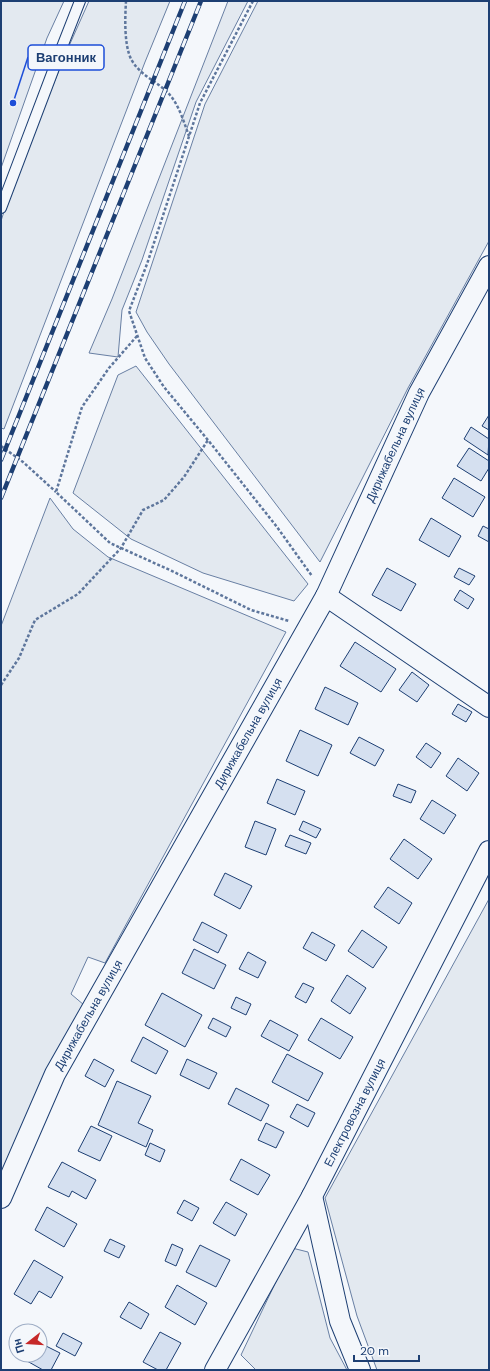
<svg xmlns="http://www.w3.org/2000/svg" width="490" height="1371" viewBox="0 0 490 1371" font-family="'DM Sans',sans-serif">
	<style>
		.green { fill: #e3e9f0; stroke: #687fa3 }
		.building { fill: #d5e0f0; stroke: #1d3f73 }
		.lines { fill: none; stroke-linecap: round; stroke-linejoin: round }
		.lane-casing { stroke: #1d3f73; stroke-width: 12 }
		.street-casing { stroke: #1d3f73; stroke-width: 22 }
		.path { stroke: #5e769c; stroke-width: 2.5; stroke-dasharray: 3 2; stroke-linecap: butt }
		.lane { stroke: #f4f7fb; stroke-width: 10 }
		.street { stroke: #f4f7fb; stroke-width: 20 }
		.rail-casing { stroke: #1d3f73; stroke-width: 4.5 }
		.rail { stroke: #f4f7fb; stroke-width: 3; stroke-dasharray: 9; stroke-linecap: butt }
		.labels { text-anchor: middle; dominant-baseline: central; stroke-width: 3; stroke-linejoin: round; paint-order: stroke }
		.street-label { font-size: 12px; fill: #1d3f73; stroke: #f4f7fb }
		.leader { fill: none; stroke: #1d4ed8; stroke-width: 1.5 }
		.callout-dot { fill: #1d4ed8; stroke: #f4f7fb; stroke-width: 1.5 }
		.callout { fill: #f4f7fb; stroke: #1d4ed8; stroke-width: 1.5 }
		.callout-label { font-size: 13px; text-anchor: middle; font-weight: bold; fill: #1d3f73 }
	</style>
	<rect width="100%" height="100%" fill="#f4f7fb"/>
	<!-- green -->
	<g class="green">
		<path d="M1,1H64L47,38L1,168Z"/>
		<path d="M89,1H170L145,62L4,429L1,428V221L13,183L69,46Z"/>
		<path d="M228,1H248L196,102L142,260L122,310L118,357L89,353L112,299Z"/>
		<path d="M258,1H489V241L408,388L320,562L169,364L147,332L136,312L205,104Z"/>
		<path d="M136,366L308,584L294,601L203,573L131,539L73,493L118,375Z"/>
		<path d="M50,498L73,529L108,557L286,632L105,963L88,957L71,994L84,1005L1,1176V626Z"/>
		<path d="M489,899V1370H377L357,1316L325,1198Z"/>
		<path d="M292,1248L308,1252L330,1338L347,1370H256L241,1355Z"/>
	</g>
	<!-- building -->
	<g class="building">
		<path d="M489,415V430L482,426Z"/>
		<path d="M471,427L489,439L488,455L464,439Z"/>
		<path d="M469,448L489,461V468L481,481L457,466Z"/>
		<path d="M454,478L485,497L473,517L442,498Z"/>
		<path d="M431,518L461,536L449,557L419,540Z"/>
		<path d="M483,526L489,529V542L478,536Z"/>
		<path d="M387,568L416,584L401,611L372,595Z"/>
		<path d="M459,568L475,576L469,585L454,577Z"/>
		<path d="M460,590L474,599L468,609L454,600Z"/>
		<path d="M355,642L396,669L381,692L340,666Z"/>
		<path d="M412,672L429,685L417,702L399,690Z"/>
		<path d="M325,687L358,703L348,725L315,709Z"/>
		<path d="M458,704L472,712L466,722L452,714Z"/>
		<path d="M300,730L332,745L318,776L286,761Z"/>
		<path d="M359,737L384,750L375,766L350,753Z"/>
		<path d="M426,743L441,753L431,768L416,757Z"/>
		<path d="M458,758L479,773L467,791L446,776Z"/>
		<path d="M277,779L305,791L295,815L267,803Z"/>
		<path d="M398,784L416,791L411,803L393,796Z"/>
		<path d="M432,800L456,815L444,834L420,819Z"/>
		<path d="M255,821L276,829L266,855L245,847Z"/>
		<path d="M303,821L321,829L316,838L299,830Z"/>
		<path d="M290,835L311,843L306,854L285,846Z"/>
		<path d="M404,839L432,859L418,879L390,859Z"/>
		<path d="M225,873L252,886L240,909L214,895Z"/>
		<path d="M388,887L412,903L399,924L374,907Z"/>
		<path d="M202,922L227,935L218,953L193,940Z"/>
		<path d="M362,930L387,947L373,968L348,951Z"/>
		<path d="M312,932L335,945L326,961L303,948Z"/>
		<path d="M194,949L226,965L214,989L182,973Z"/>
		<path d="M248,952L266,962L258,978L239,969Z"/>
		<path d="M347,975L366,988L350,1014L331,1001Z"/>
		<path d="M303,983L314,988L306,1003L295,997Z"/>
		<path d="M162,993L202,1015L185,1047L145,1025Z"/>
		<path d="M236,997L251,1004L246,1015L231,1008Z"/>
		<path d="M213,1018L231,1027L226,1037L208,1028Z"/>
		<path d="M321,1018L353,1037L340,1059L308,1040Z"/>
		<path d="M270,1020L298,1035L289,1051L261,1036Z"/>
		<path d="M143,1037L168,1051L156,1074L131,1061Z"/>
		<path d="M287,1054L323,1073L308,1101L272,1082Z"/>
		<path d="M94,1059L114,1070L105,1087L85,1076Z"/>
		<path d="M187,1059L217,1073L209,1089L180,1075Z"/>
		<path d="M117,1081L151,1096L138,1123L153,1130L146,1147L98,1125Z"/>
		<path d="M236,1088L269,1105L261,1121L228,1104Z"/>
		<path d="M297,1104L315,1113L308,1127L290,1117Z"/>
		<path d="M266,1123L284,1132L276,1148L258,1140Z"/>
		<path d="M91,1126L112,1136L100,1161L78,1151Z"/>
		<path d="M150,1143L165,1150L160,1162L145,1155Z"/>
		<path d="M241,1159L270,1175L258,1195L230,1180Z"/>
		<path d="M62,1162L96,1180L86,1199L72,1191L69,1197L48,1187Z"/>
		<path d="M184,1200L199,1208L192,1221L177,1213Z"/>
		<path d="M226,1202L247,1214L235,1236L213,1223Z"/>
		<path d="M47,1207L77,1224L64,1247L35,1230Z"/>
		<path d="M110,1239L125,1246L119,1258L104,1251Z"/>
		<path d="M172,1244L183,1249L176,1266L165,1261Z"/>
		<path d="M200,1245L230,1260L216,1287L186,1272Z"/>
		<path d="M34,1260L63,1277L51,1298L39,1291L31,1304L14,1294Z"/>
		<path d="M177,1285L207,1303L195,1325L165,1307Z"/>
		<path d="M129,1302L149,1314L141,1329L120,1317Z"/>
		<path d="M160,1332L181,1343L166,1370H158L143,1362Z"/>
		<path d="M63,1333L82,1343L75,1356L56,1346Z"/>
		<path d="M40,1343L60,1353L51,1370H43L27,1361L30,1355H40Z"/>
	</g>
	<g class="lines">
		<defs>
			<path id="lane" d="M1,208L62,47L80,1"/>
			<g id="street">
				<path d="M326,596L489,707"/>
				<path d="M312,1196L340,1321L360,1370"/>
				<path id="s1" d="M1,1198L55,1074L326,596L419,393L489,266"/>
				<path id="s2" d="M215,1370L312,1196L489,851"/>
			</g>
		</defs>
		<!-- lane casing -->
		<use href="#lane" class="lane-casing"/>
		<!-- street casing -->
		<use href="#street" class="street-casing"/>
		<!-- path -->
		<g class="path">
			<path d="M126,1C125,18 124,44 131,59C139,74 154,80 165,90C178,101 183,120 189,136"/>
			<path d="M253,1L200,103L147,264L129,311L145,358L164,387L212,445L277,527L312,576"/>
			<path d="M137,336L109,368L82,407L56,492L110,543L172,571L251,610L289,621"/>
			<path d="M1,446L23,462L56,492"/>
			<path d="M1,685L19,658L35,620L78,594L121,548L143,510L164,500L184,477L208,440"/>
		</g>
		<!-- lane -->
		<use href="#lane" class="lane"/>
		<!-- street -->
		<use href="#street" class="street"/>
		<defs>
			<g id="rail">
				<path d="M1,460L185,1"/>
				<path d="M1,498L201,1"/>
			</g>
		</defs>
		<!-- rail casing -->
		<use href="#rail" class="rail-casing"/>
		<!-- rail -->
		<use href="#rail" class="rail"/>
	</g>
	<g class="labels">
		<!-- street labels -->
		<g class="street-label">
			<text stroke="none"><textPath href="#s1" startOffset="851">Дирижабельна вулиця</textPath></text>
			<text stroke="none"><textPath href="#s1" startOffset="527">Дирижабельна вулиця</textPath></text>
			<text stroke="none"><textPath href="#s1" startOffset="203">Дирижабельна вулиця</textPath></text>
			<text stroke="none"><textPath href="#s2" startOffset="293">Електровозна вулиця</textPath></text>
		</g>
	</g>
	<!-- callouts -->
	<path class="leader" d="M13 103L28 57"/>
	<circle class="callout-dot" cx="13" cy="103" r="4"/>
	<rect class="callout" x="28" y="45" width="76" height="25" rx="4"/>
	<g class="callout-label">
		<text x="66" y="62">Вагонник</text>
	</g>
	<!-- border -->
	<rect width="490" height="1371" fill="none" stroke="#1d3f73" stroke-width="4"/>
	<!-- north arrow -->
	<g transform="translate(28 1343) rotate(253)"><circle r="19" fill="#f4f7fb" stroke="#9eadc5"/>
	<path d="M0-3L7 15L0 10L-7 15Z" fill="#c62828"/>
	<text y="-6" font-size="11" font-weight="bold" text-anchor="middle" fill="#1d3f73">Пн</text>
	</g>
	<!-- scale -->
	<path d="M354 1355v6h65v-6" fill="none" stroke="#1d3f73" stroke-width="2"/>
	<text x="360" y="1355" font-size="12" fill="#1d3f73" stroke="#f4f7fb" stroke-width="3" paint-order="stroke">20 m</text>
</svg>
